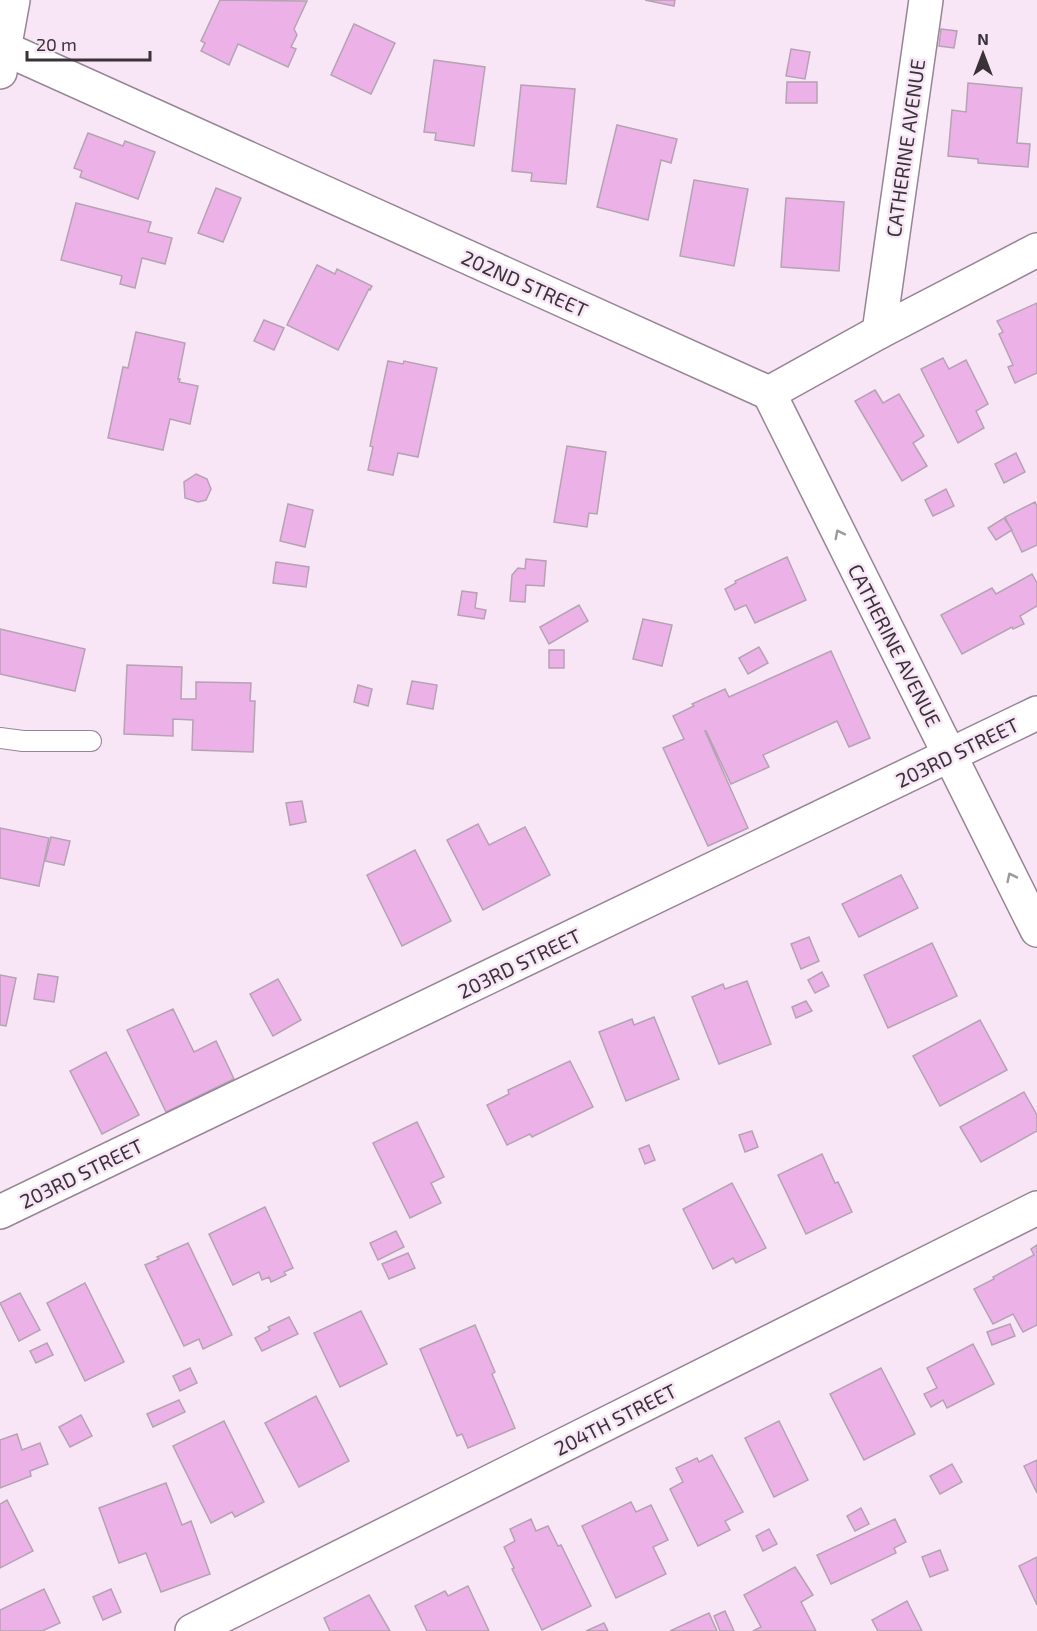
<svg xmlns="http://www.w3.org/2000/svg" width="1037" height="1631" viewBox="0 0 1037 1631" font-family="'Exo 2',sans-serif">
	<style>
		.building { fill: #ecb2e7; stroke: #b4a3b3; stroke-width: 1.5 }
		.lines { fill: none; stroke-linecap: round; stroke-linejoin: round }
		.service-casing { stroke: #968594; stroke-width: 22 }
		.minor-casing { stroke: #968594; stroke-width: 36 }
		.service { stroke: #fff; stroke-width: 20 }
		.minor { stroke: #fff; stroke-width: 33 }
		.oneway { stroke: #9c989c }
		.labels { text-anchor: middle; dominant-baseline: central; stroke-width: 5; stroke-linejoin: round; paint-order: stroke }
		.street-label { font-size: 20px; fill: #393238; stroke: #f8e6f6 }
	</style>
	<rect width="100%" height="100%" fill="#f8e6f6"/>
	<!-- building -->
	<g class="building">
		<path d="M220,0L307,1L294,29L297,35L291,47L296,49L288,67L238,44L229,65L201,51L205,43L201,41Z"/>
		<path d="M645,0H675L674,6Z"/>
		<path d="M354,24L395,43L371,94L331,75Z"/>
		<path d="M941,29L957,31L954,48L939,46Z"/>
		<path d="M791,49L810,52L805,79L786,76Z"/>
		<path d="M434,60L485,67L474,146L435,140L436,133L424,132Z"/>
		<path d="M787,82H817V103H786Z"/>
		<path d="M968,83L1022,88L1017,143L1030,144L1028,167L978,163V159L948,156L952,110L966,112Z"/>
		<path d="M521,85L575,89L566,184L531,181L532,173L512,171Z"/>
		<path d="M617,125L677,139L671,163L661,160L648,220L597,207Z"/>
		<path d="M88,133L123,146L125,141L155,152L138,199L80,177L82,171L74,168Z"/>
		<path d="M694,180L748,189L734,266L680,256Z"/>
		<path d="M216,188L241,198L223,242L198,233Z"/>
		<path d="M786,198L844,202L839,271L781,267Z"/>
		<path d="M76,203L151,222L148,232L172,238L165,264L142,258L135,288L120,284L122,276L61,260Z"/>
		<path d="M317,265L335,274L337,269L372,286L370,290L369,289L338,350L287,325Z"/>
		<path d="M1037,303V373L1015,383L1008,367L1013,365L999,334L1003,332L997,321Z"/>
		<path d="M264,320L284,328L274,350L254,341Z"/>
		<path d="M136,332L185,343L178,379H180L179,382L198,386L190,424L170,419L163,450L108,438L123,367L128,368Z"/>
		<path d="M943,358L949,369L966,360L988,404L976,411L984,428L958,443L921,369Z"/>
		<path d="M388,361L403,364L404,361L437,368L418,457L398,453L393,475L368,470L373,447L370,446Z"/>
		<path d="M875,390L883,403L899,394L924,436L913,443L927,466L902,481L855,401Z"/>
		<path d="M567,446L606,452L597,514L589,513L587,527L554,522Z"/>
		<path d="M1016,453L1025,472L1004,483L995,464Z"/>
		<path d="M196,474L207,479L211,489L206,500L198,502L185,498L184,482Z"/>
		<path d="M946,489L954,506L933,516L925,500Z"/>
		<path d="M1035,502L1037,506V545L1022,552L1005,517Z"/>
		<path d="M288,504L313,510L305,547L280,541Z"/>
		<path d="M1004,518L1012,530L996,540L988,528Z"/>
		<path d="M787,557L806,600L755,623L746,605L735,610L725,589L736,583L735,581Z"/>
		<path d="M526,559L546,561L544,586L526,585L525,602L510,601L512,575L518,568L525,569Z"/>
		<path d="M276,562L309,567L306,587L273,583Z"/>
		<path d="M1032,574L1037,583V606L1020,616L1024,624L1013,629L1012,627L962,654L941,615L992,588L996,594Z"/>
		<path d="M462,591L477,593L475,608L486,610L484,619L458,615Z"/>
		<path d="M579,605L588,621L549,644L540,627Z"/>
		<path d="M643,619L672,625L662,666L633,659Z"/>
		<path d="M0,629L85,649L75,691L0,674Z"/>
		<path d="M759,647L768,663L748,674L739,658Z"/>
		<rect x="549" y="650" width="15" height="18"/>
		<path d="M831,651L870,738L849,747L837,721L763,755L769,767L731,784L706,731H705L748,828L708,846L663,748L684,739L673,716L694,706L692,704L725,689L729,697Z"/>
		<path d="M127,665L182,667L181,699H196V682L251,683L250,701H255L253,752L192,750L193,720L173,719V736L124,734Z"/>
		<path d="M412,681L437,685L433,709L407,704Z"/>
		<path d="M358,685L372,689L368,706L354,702Z"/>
		<path d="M302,801L306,822L290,825L286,803Z"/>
		<path d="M478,824L489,845L525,827L550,875L483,910L447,840Z"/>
		<path d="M0,828L49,838L39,886L0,878Z"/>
		<path d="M51,837L70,841L64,865L45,861Z"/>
		<path d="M415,850L451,921L402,946L367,875Z"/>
		<path d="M901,875L918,908L859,937L842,904Z"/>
		<path d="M809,937L819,961L801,969L791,944Z"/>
		<path d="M932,943L957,996L888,1028L864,975Z"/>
		<path d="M822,972L829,986L815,993L808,980Z"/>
		<path d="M38,974L58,977L54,1002L34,999Z"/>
		<path d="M0,975L16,978L6,1026L0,1025Z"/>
		<path d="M278,979L301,1020L273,1036L250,994Z"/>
		<path d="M747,981L771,1044L719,1064L692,997L723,984L725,989Z"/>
		<path d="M806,1001L812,1011L796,1018L792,1007Z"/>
		<path d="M173,1009L194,1052L216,1041L234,1079L166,1112L127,1030Z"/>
		<path d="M654,1017L679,1079L626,1101L599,1032L632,1019L634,1025Z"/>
		<path d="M980,1020L1007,1070L940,1106L913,1056Z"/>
		<path d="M106,1052L139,1115L102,1134L70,1071Z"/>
		<path d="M570,1061L593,1107L532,1137L530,1134L507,1145L487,1105L509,1094L508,1090Z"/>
		<path d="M1024,1092L1037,1115V1131L981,1162L960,1127Z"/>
		<path d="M417,1122L444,1177L431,1183L441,1203L410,1218L373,1143Z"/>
		<path d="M752,1131L758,1147L745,1152L739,1135Z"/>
		<path d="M649,1145L655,1160L645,1164L639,1149Z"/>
		<path d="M822,1154L835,1183L838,1182L852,1212L806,1234L778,1175Z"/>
		<path d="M732,1183L766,1248L736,1263L733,1258L713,1269L683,1209Z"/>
		<path d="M265,1207L293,1268L284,1272L286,1275L271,1282L269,1277L262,1280L259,1272L233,1285L209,1234Z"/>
		<path d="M396,1231L404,1247L378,1260L370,1243Z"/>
		<path d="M188,1243L232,1335L203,1349L199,1339L184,1346L145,1265L159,1259L157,1257Z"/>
		<path d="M1037,1245V1325L1023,1332L1013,1314L993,1324L974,1289L994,1279L993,1277L1034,1255L1031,1249Z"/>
		<path d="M408,1253L415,1268L389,1279L382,1264Z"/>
		<path d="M85,1283L124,1362L85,1381L47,1303Z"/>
		<path d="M20,1293L40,1330L19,1341L0,1303Z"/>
		<path d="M361,1311L387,1364L340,1387L314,1333Z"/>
		<path d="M289,1317L298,1334L262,1351L255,1338L270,1330L268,1327Z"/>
		<path d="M1010,1324L1015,1336L992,1345L987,1332Z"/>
		<path d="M475,1325L495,1372L492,1374L515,1428L468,1448L462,1434L457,1436L420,1349Z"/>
		<path d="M47,1343L53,1355L36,1363L30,1351Z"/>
		<path d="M973,1344L994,1384L947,1408L943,1400L931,1407L924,1394L937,1388L927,1368Z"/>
		<path d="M190,1368L197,1383L180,1391L173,1376Z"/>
		<path d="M881,1368L915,1434L864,1460L830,1394Z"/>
		<path d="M316,1396L349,1461L299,1487L265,1423Z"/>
		<path d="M179,1400L185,1412L153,1427L147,1414Z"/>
		<path d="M81,1415L92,1436L70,1447L59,1427Z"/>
		<path d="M224,1421L264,1502L235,1517L232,1512L211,1523L173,1446Z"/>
		<path d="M779,1421L808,1480L774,1497L745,1438Z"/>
		<path d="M17,1434L22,1450L40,1443L48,1464L30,1471L31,1476L0,1488V1440Z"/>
		<path d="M712,1455L743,1512L725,1521L730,1530L698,1546L670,1489L683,1482L676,1468L697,1458L699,1462Z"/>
		<path d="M1037,1460V1493L1024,1466Z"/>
		<path d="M952,1464L962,1482L940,1494L930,1476Z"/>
		<path d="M166,1483L182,1525L191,1521L210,1574L161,1592L146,1553L119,1563L99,1508Z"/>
		<path d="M7,1500L33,1551L0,1568V1504Z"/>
		<path d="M631,1502L636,1512L651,1505L668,1540L653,1547L666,1574L616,1598L582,1526Z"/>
		<path d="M861,1508L869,1524L855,1531L847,1516Z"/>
		<path d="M531,1519L536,1531L548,1526L558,1546L561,1545L591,1606L542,1630L512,1569L514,1568L504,1547L515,1541L510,1529Z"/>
		<path d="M895,1519L906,1542L894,1548L896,1553L831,1584L817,1555Z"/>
		<path d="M769,1529L777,1544L763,1551L756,1536Z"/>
		<path d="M940,1550L948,1570L930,1577L922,1557Z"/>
		<path d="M1037,1557V1605L1019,1566Z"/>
		<path d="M795,1567L813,1595L801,1602L816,1631H753L761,1627L744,1595Z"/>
		<path d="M468,1586L489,1631H427L415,1606L445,1591L448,1596Z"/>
		<path d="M44,1589L60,1623L42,1631H0V1610Z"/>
		<path d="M111,1589L121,1612L103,1620L93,1597Z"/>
		<path d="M369,1595L390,1631H330L324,1618Z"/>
		<path d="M907,1601L922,1631H878L872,1620Z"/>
		<path d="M725,1611L734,1631H720L714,1616Z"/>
		<path d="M709,1613L717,1631H670Z"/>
		<path d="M604,1623L608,1631H586Z"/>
	</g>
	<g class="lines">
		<defs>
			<path id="service" d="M0,738L23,741H91"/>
			<g id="minor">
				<path d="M4,51L19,55L769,393L879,332L1037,250"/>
				<path d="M0,72L13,0"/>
				<path d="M879,332L926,0"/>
				<path d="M769,393L1037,930"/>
				<path d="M0,1212L1037,713"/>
				<path d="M192,1631L1037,1208"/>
			</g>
		</defs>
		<!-- service casing -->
		<use href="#service" class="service-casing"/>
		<!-- minor casing -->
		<use href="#minor" class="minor-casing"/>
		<!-- service -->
		<use href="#service" class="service"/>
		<!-- minor -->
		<use href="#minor" class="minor"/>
	</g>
	<!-- one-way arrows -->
	<defs><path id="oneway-chevron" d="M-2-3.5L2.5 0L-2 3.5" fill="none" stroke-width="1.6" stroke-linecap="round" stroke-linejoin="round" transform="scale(1.5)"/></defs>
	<g class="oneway">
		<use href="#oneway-chevron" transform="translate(839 534) rotate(-117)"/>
		<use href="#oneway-chevron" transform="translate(1011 877) rotate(-116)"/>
	</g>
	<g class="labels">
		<!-- street labels -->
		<g class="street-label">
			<text transform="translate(905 148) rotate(-82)">CATHERINE AVENUE</text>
			<text transform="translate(525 283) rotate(24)">202ND STREET</text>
			<text transform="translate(895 645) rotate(63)">CATHERINE AVENUE</text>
			<text transform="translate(957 752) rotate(-26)">203RD STREET</text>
			<text transform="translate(519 963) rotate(-26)">203RD STREET</text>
			<text transform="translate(81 1173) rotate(-26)">203RD STREET</text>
			<text transform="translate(615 1419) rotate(-27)">204TH STREET</text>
		</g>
	</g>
	<!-- north arrow -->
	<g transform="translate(983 54)" stroke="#f8e6f6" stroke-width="4.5" paint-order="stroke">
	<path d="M0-4.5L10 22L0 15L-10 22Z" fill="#393238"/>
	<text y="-9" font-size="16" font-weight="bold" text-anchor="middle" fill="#393238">N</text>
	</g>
	<!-- scale -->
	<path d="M27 51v9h123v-9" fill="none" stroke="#393238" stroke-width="3"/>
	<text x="36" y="51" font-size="18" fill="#393238" stroke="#f8e6f6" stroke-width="4.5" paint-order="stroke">20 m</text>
</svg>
